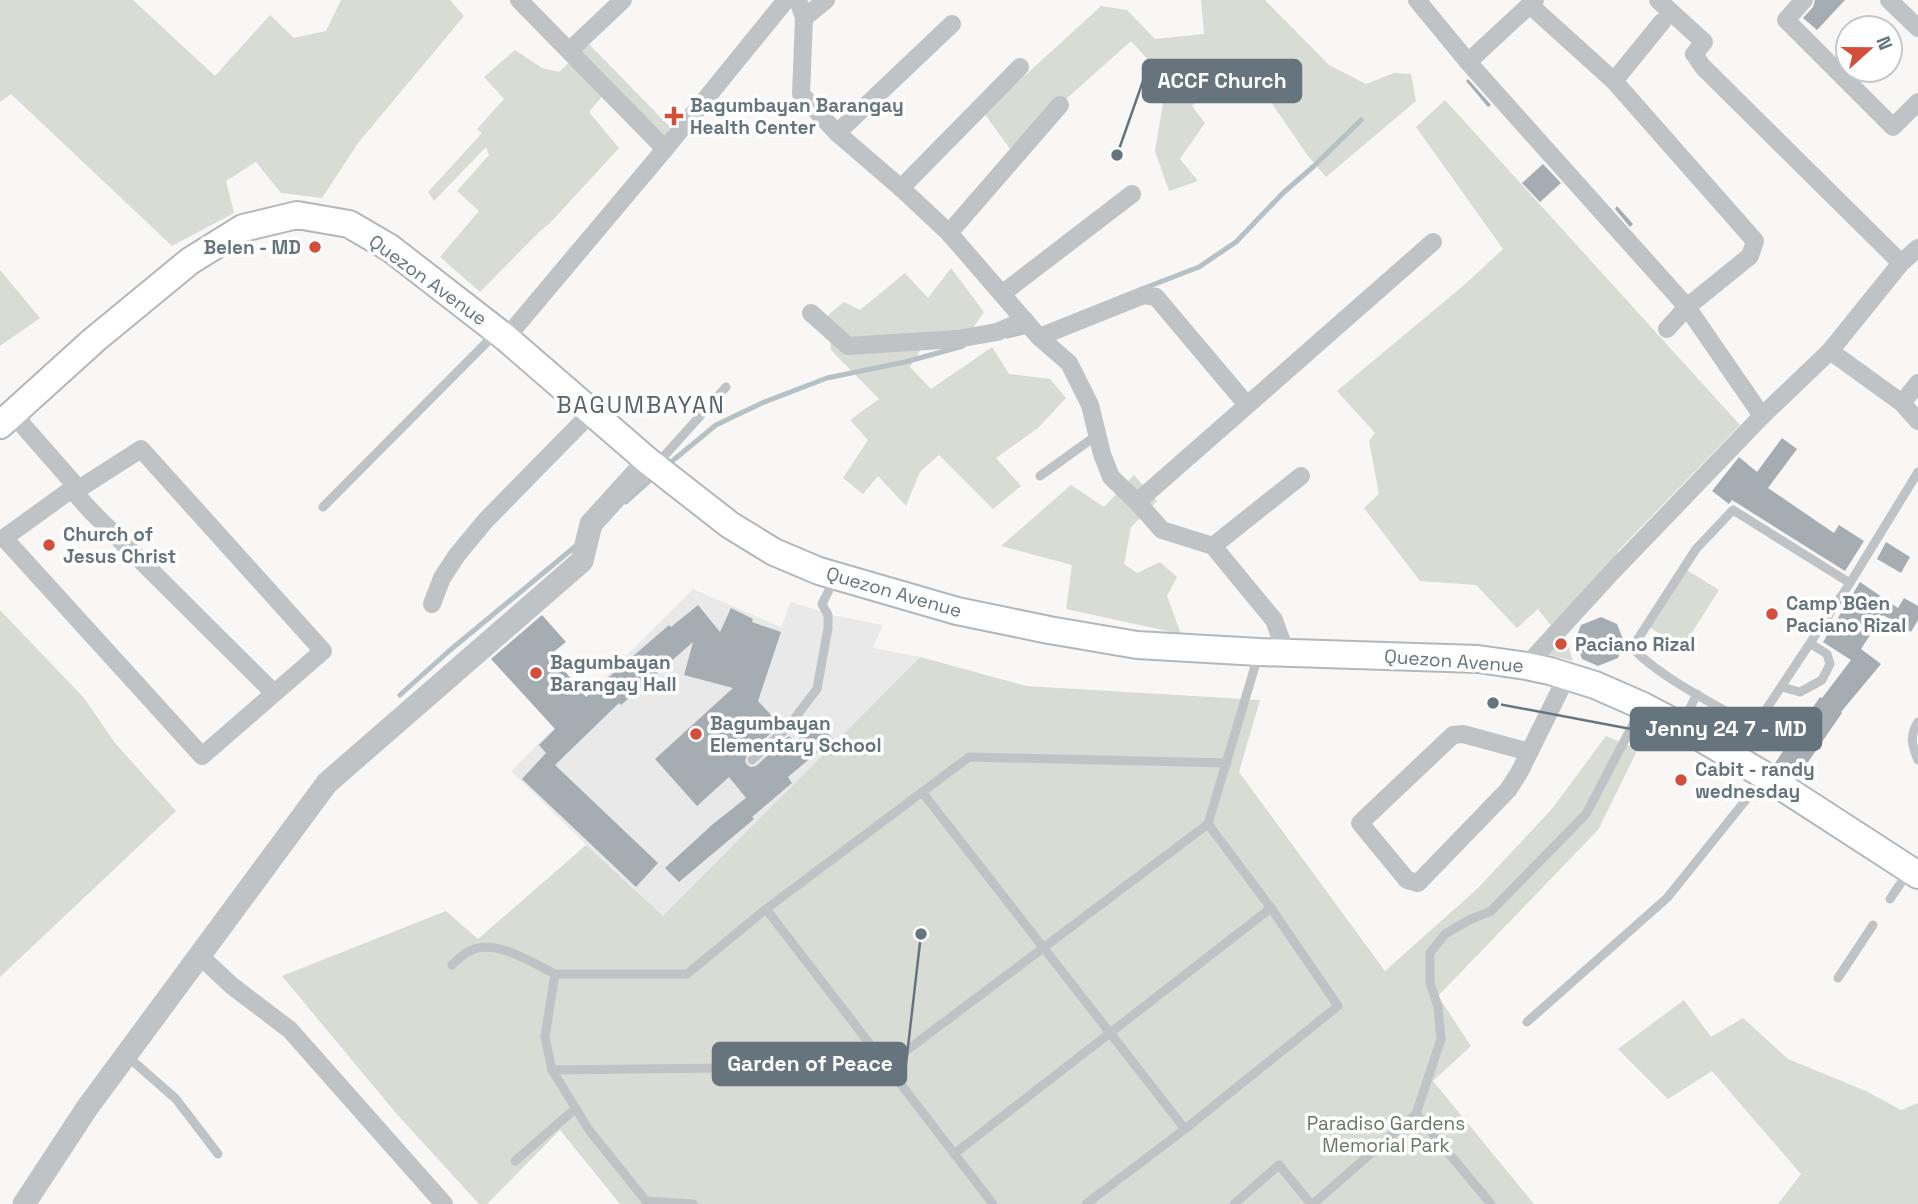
<svg xmlns="http://www.w3.org/2000/svg" width="1918" height="1204" viewBox="0 0 1918 1204" font-family="'Space Grotesk',sans-serif">
	<style>
		.built { fill: #e8e9e8 }
		.green { fill: #d8dcd5 }
		.lines { fill: none; stroke-linecap: round; stroke-linejoin: round }
		.stream { stroke: #b5c1c4; stroke-width: 5 }
		.building { fill: #a5adb2 }
		.secondary-casing { stroke: #b2b7bb; stroke-width: 30 }
		.service { stroke: #bfc3c6; stroke-width: 9 }
		.minor { stroke: #bfc3c6; stroke-width: 18 }
		.tertiary { stroke: #bfc3c6; stroke-width: 23 }
		.secondary { stroke: #fff; stroke-width: 26 }
		.poi-dot { fill: #d24f3b; stroke: #fff; stroke-width: 2.5 }
		.labels { text-anchor: middle; dominant-baseline: central; stroke-width: 7; stroke-linejoin: round; paint-order: stroke }
		.poi-label { font-size: 19px; font-weight: bold; fill: #66757d; stroke: #fff; text-anchor: start }
		.street-label { font-size: 19px; fill: #66757d; stroke: #fff }
		.park-label { font-size: 19px; fill: #697664; stroke: #fff }
		.quarter-label { font-size: 23px; letter-spacing: 2px; fill: #576369; stroke: #fff }
		.leader { fill: none; stroke: #66757d; stroke-width: 2.5 }
		.callout-dot { fill: #66757d; stroke: #fff; stroke-width: 2.5 }
		.callout { fill: #66757d; stroke: #66757d; stroke-width: 2.5 }
		.callout-label { font-size: 21px; text-anchor: middle; font-weight: bold; fill: #fff }
	</style>
	<rect width="100%" height="100%" fill="#f8f7f5"/>
	<!-- built -->
	<path class="built" d="M693,589L781,627L791,602L832,615L883,625L873,648L920,657L663,917L586,845L511,771Z"/>
	<!-- green -->
	<g class="green">
		<path d="M0,0H133L215,76L270,15L294,38L326,31L341,0H450L464,16L358,143L322,198L281,193L256,162L226,181L234,213L172,246L11,94L0,102Z"/>
		<path d="M1201,0H1265L1329,65L1366,84L1394,73L1411,74L1416,101L1326,177L1308,156L1264,92L1228,85L1202,69L1192,79L1203,96L1192,106L1205,123L1180,159L1198,181L1169,191L1155,151L1163,103L1146,74L1153,65L1131,41L1010,149L984,113L1101,6L1127,10L1155,39L1204,34Z"/>
		<path d="M589,44L670,127L663,141L610,87L589,112L619,148L550,223L540,231L480,292L440,257L479,211L457,191L489,155L486,147L434,201L428,192L482,133L477,129L504,99L484,77L515,50L542,68L559,72Z"/>
		<path d="M1445,100L1740,425L1618,551L1617,556L1552,627L1538,609L1517,628L1476,585L1420,581L1364,508L1379,494L1369,441L1375,433L1337,391L1463,286L1503,249L1416,127Z"/>
		<path d="M951,268L984,312L969,334L921,349L910,367L931,389L992,347L1009,374L1050,379L1066,398L1038,428L996,458L1021,486L993,509L939,455L920,472L906,506L878,476L863,494L843,478L868,440L850,420L879,399L831,350L828,315L844,302L860,310L905,273L928,298Z"/>
		<path d="M0,270L40,318L0,346Z"/>
		<path d="M1134,475L1157,501L1131,527L1124,564L1137,573L1160,562L1177,577L1167,596L1181,634L1066,609L1072,565L1001,546L1071,485L1104,507Z"/>
		<path d="M1685,569L1719,590L1682,648L1649,627Z"/>
		<path d="M0,610L84,698L115,743L176,811L0,977Z"/>
		<path d="M1565,635L1573,661L1546,654Z"/>
		<path d="M920,657L1026,686L1260,700L1239,772L1385,971L1477,889L1551,810L1606,736L1638,749L1598,830L1438,996L1471,1046L1433,1081L1534,1204H620L560,1130L487,1204H479L395,1112L282,976L446,911L478,939L586,845L663,916Z"/>
		<path d="M1684,1000L1711,1037L1743,1018L1788,1059L1866,1091L1901,1110L1918,1103V1204H1778L1801,1174L1712,1071L1668,1099L1618,1049Z"/>
	</g>
	<g class="lines">
		<!-- stream -->
		<g class="stream">
			<path d="M1142,289L1199,267L1236,242L1283,193L1314,166L1361,120"/>
			<path d="M1007,336L1028,331"/>
			<path d="M665,467L716,425L762,403L827,378L905,362L963,346"/>
			<path d="M626,502L655,476"/>
			<path d="M400,695L449,651L577,545"/>
		</g>
	</g>
	<!-- building -->
	<g class="building">
		<path d="M1815,0H1845L1817,30L1803,18L1813,7Z"/>
		<path d="M1468,79L1491,105L1488,107L1466,81Z"/>
		<path d="M1543,164L1561,183L1540,202L1522,183Z"/>
		<path d="M1617,206L1633,224L1630,227L1615,209Z"/>
		<path d="M1782,438L1797,449L1768,488L1834,533L1839,525L1864,541L1845,571L1732,500L1729,504L1712,491L1739,457L1757,472Z"/>
		<path d="M1886,542L1910,557L1901,573L1877,559Z"/>
		<path d="M1860,582L1898,608L1904,598L1918,606V620L1911,632L1883,615L1861,649L1881,664L1841,712L1842,713L1797,778L1775,763L1820,697L1822,698L1851,660L1823,642Z"/>
		<path d="M698,605L720,632L731,608L753,619L752,622L781,632L758,701L780,725L747,755L745,761L747,765L751,767L756,766L789,736L794,742L818,722L833,739L788,777L792,783L752,817L754,819L679,882L665,868L713,824L746,798L729,777L697,806L655,759L733,688L684,675L693,642L621,705L619,703L555,765L658,863L636,887L522,779L546,753L539,745L555,729L491,659L542,615L566,642L551,654L586,697L669,625L671,627Z"/>
		<path d="M1601,617L1617,624L1624,642L1618,658L1598,666L1582,659L1575,641L1581,625Z"/>
	</g>
	<g class="lines">
		<defs>
			<path id="secondary" d="M0,425L94,340L190,261L243,228L297,215L349,224L390,248L506,338L648,461L730,525L774,552L819,571L957,611L1049,630L1137,645L1259,652L1478,659L1526,666L1550,671L1595,685L1643,706L1681,726L1762,774L1918,875"/>
		</defs>
		<!-- secondary casing -->
		<use href="#secondary" class="secondary-casing"/>
		<!-- service -->
		<g class="service">
			<path d="M657,464L726,387"/>
			<path d="M1040,476L1097,435"/>
			<path d="M323,507L497,332"/>
			<path d="M1850,583L1733,510L1696,549L1632,648C1663,679 1712,703 1751,725L1757,723L1850,583L1918,472"/>
			<path d="M1782,687L1800,692L1822,680L1830,664L1827,654L1811,644"/>
			<path d="M1918,722C1909,736 1912,746 1918,760"/>
			<path d="M1682,724L1697,694"/>
			<path d="M752,760L788,727L817,689L828,628V615L822,604L835,578"/>
			<path d="M922,792L1185,1129"/>
			<path d="M1890,899L1909,871"/>
			<path d="M766,909L993,1204"/>
			<path d="M452,965C457,960 463,954 470,951C495,938 533,963 555,974"/>
			<path d="M1838,978L1873,925"/>
			<path d="M1527,1022L1667,898L1749,796L1761,776"/>
			<path d="M127,1056L176,1099L218,1154"/>
			<path d="M552,1070L886,1066L1208,824"/>
			<path d="M954,1154L1271,908"/>
			<path d="M515,1161L576,1108"/>
			<path d="M693,1204L646,1201L589,1130L552,1070L545,1037L555,974H687L766,909L969,757L1227,763"/>
			<path d="M1086,1204L1185,1129L1338,1006L1271,908L1208,824L1258,656"/>
			<path d="M1234,1204L1279,1165L1311,1204"/>
			<path d="M1313,1204L1416,1114"/>
			<path d="M1491,1204L1416,1114L1441,1039L1438,1007L1430,983V953L1445,934L1469,920L1491,911L1586,814L1641,709"/>
		</g>
		<!-- minor -->
		<g class="minor">
			<path d="M519,0L569,51"/>
			<path d="M623,0L569,51L665,149"/>
			<path d="M798,0L804,18L801,94L837,133L901,188L949,233L1039,337L1069,363L1090,405L1102,454L1111,477L1137,502L1162,530L1213,546L1274,620L1286,653"/>
			<path d="M1417,0L1468,62L1687,307L1762,416"/>
			<path d="M1658,0L1704,42L1694,54L1703,67L1901,263"/>
			<path d="M1804,0L1786,20L1893,127L1918,102"/>
			<path d="M1889,0L1918,28"/>
			<path d="M1531,6L1614,81L1755,241L1750,256L1687,307L1667,329"/>
			<path d="M804,18L826,0"/>
			<path d="M1468,62L1535,0"/>
			<path d="M1614,81L1662,22"/>
			<path d="M837,133L952,24"/>
			<path d="M901,188L1020,67"/>
			<path d="M949,233L1060,105"/>
			<path d="M1003,293L1132,194"/>
			<path d="M811,313L848,346L957,339L997,332L1025,320"/>
			<path d="M1039,337L1144,295L1156,297L1247,405"/>
			<path d="M506,338L665,149L786,0"/>
			<path d="M1830,351L1902,403L1918,421"/>
			<path d="M1902,403L1918,383"/>
			<path d="M13,414L76,486L74,492L91,511L274,693"/>
			<path d="M74,492L141,449L323,651L202,756L4,538L76,486"/>
			<path d="M1137,502L1433,242"/>
			<path d="M1213,546L1301,476"/>
			<path d="M432,604L442,578L457,555L486,520L592,412"/>
			<path d="M1526,666L1613,571L1762,416L1830,351L1901,263L1918,248"/>
			<path d="M1529,752L1463,734L1453,735L1360,823L1407,880L1418,883L1508,790L1519,773L1567,676"/>
			<path d="M199,955L231,985L290,1030L444,1204"/>
		</g>
		<!-- tertiary -->
		<path class="tertiary" d="M24,1204L87,1108L327,783L582,561L591,524L648,461"/>
		<!-- secondary -->
		<use href="#secondary" class="secondary"/>
	</g>
	<!-- markers -->
	<g class="poi-dot">
		<path d="M670.5 105.5h7v7h7v7h-7v7h-7v-7h-7v-7h7z"/>
		<circle cx="315" cy="247" r="7"/>
		<circle cx="49" cy="545" r="7"/>
		<circle cx="1772" cy="614" r="7"/>
		<circle cx="1561" cy="644" r="7"/>
		<circle cx="536" cy="673" r="7"/>
		<circle cx="696" cy="734" r="7"/>
		<circle cx="1681" cy="780" r="7"/>
	</g>
	<g class="labels">
		<!-- poi labels -->
		<g class="poi-label">
			<text x="690" y="105">Bagumbayan Barangay<tspan x="690" dy="22">Health Center</tspan></text>
			<text x="301" y="247" text-anchor="end">Belen - MD</text>
			<text x="63" y="534">Church of<tspan x="63" dy="22">Jesus Christ</tspan></text>
			<text x="1786" y="603">Camp BGen<tspan x="1786" dy="22">Paciano Rizal</tspan></text>
			<text x="1575" y="644">Paciano Rizal</text>
			<text x="550" y="662">Bagumbayan<tspan x="550" dy="22">Barangay Hall</tspan></text>
			<text x="710" y="723">Bagumbayan<tspan x="710" dy="22">Elementary School</tspan></text>
			<text x="1695" y="769">Cabit - randy<tspan x="1695" dy="22">wednesday</tspan></text>
		</g>
		<!-- street labels -->
		<g class="street-label">
			<text transform="translate(428 280) rotate(36)">Quezon Avenue</text>
			<text transform="translate(894 592) rotate(16)">Quezon Avenue</text>
			<text transform="translate(1454 661) rotate(4)">Quezon Avenue</text>
		</g>
		<!-- park labels -->
		<g class="park-label">
			<text x="1386" y="1123">Paradiso Gardens<tspan x="1386" dy="22">Memorial Park</tspan></text>
		</g>
		<!-- quarter labels -->
		<g class="quarter-label">
			<text x="641" y="405">BAGUMBAYAN</text>
		</g>
	</g>
	<!-- callouts -->
	<path class="leader" d="M1117 155L1143 81M1493 703L1631 729M921 934L906 1064"/>
	<g class="callout-dot">
		<circle cx="1117" cy="155" r="7"/>
		<circle cx="1493" cy="703" r="7"/>
		<circle cx="921" cy="934" r="7"/>
	</g>
	<g class="callout">
		<rect x="1143" y="60" width="158" height="42" rx="7"/>
		<rect x="1631" y="708" width="190" height="42" rx="7"/>
		<rect x="713" y="1043" width="193" height="42" rx="7"/>
	</g>
	<g class="callout-label">
		<text x="1222" y="88">ACCF Church</text>
		<text x="1726" y="736">Jenny 24 7 - MD</text>
		<text x="810" y="1071">Garden of Peace</text>
	</g>
	<!-- north arrow -->
	<g transform="translate(1869 49) rotate(69)"><circle r="33" fill="#ffffff" stroke="#c2c8cb" stroke-width="2"/>
	<path d="M0-5L12 26L0 18L-12 26Z" fill="#d24f3b"/>
	<text y="-10" font-size="19" font-weight="bold" text-anchor="middle" fill="#66757d">N</text>
	</g>
</svg>
